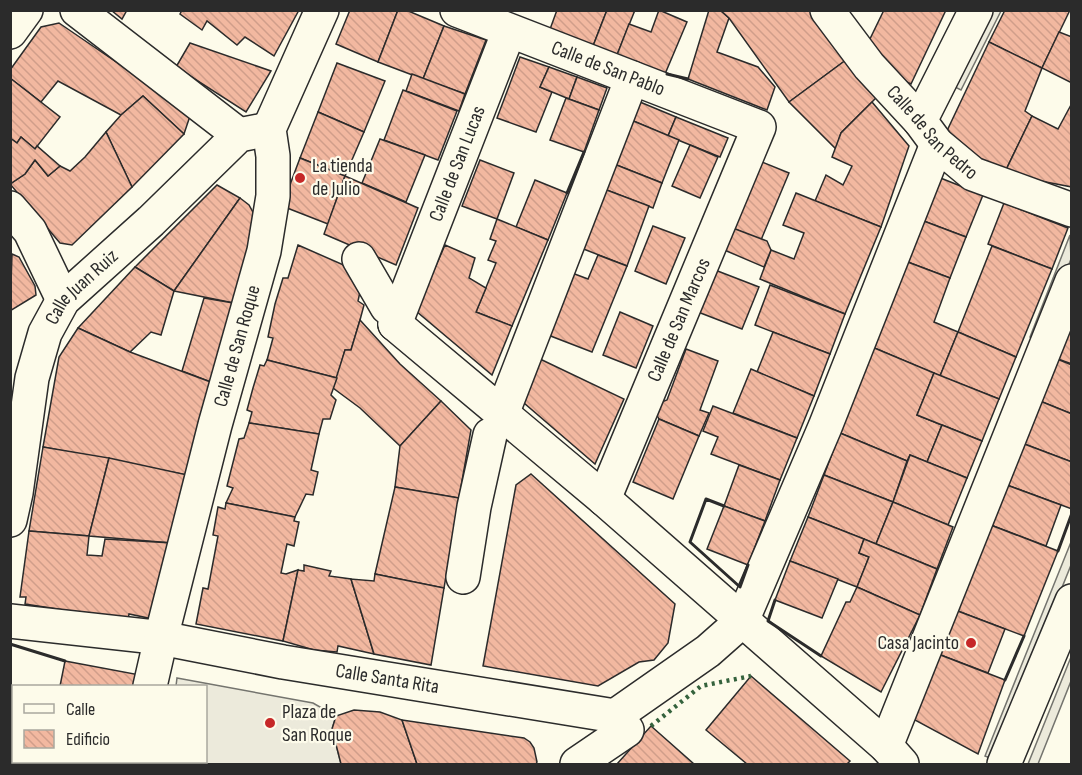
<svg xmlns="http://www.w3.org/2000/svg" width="1082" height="775" viewBox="0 0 1082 775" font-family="'Sofia Sans Condensed',sans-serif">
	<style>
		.parking { fill: #eceadb; stroke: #74746e; stroke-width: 1.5 }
		.building { fill: url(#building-back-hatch); stroke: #2b2b2b; stroke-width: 1.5 }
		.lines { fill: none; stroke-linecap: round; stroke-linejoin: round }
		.minor-casing { stroke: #2b2b2b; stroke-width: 36 }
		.minor { stroke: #fdfbea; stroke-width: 33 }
		.hedge { stroke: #34623c; stroke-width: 4.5; stroke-dasharray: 3 4.5; stroke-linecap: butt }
		.wall { stroke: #2b2b2b; stroke-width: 3 }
		.poi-dot { fill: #c62828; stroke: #fdfbea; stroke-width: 2 }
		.labels { text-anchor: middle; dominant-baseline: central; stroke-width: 4.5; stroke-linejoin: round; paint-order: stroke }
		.street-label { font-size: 20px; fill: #2b2b2b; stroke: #fdfbea }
		.poi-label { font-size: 20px; fill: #2b2b2b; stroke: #fdfbea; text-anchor: start }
	</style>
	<defs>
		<pattern id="building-back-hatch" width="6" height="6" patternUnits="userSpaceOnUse" patternTransform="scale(1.5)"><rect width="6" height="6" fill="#f2b8a0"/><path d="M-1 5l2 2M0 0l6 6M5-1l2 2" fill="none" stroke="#d09e8a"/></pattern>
	</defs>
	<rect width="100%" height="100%" fill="#fdfbea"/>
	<!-- parking -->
	<g class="parking">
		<path d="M990,11H1001L961,90L953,86Z"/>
		<path d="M1070,235L1071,259L1039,340L1030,337Z"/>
		<path d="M1071,542V565L993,759L985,756Z"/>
		<path d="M1071,657V681L1038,764H1028Z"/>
		<path d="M177,678L313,703L336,716L332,729L341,764H162V762H206V686H176Z"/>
	</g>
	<!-- building -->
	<g class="building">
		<path d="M111,10H127L122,19Z"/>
		<path d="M182,10H299L274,56L245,37L237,45L207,21L202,30L180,14Z"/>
		<path d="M350,10H398L378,62L336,44Z"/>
		<path d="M398,10H406L444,26L423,79L378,62Z"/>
		<path d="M557,10H607L593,46L549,32Z"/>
		<path d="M607,10H635L617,55L593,46Z"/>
		<path d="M659,10L687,22L665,74L617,55L629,24L651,32Z"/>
		<path d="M709,10H720L729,18L717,52L758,67L775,87L767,110L688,79Z"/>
		<path d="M720,10H812L850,57L789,102L729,18Z"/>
		<path d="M884,10H946L911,84L884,71L868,43Z"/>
		<path d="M1005,10H1070L1042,68L989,42Z"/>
		<path d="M59,23L191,113L184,134L143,96L121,115L58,81L41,102L10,78V70L41,27Z"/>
		<path d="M444,26L486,40L465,94L423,79Z"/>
		<path d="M1059,32L1072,37V83L1042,68Z"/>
		<path d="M989,42L1042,68L1025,111L1032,116L1004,174L945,135Z"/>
		<path d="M190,43L271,71L246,112L176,67Z"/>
		<path d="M520,57L549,67L540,87L552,92L536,132L497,118Z"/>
		<path d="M850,57L878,96L841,133L836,149L789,102Z"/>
		<path d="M337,63L385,81L364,132L318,112Z"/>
		<path d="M549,67L577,77L569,99L540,87Z"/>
		<path d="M412,74L465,94L459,111L406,91Z"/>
		<path d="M577,77L607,88L599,110L569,99Z"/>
		<path d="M10,78L60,117L35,149L21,137L17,143L10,138Z"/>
		<path d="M403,90L457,111L438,160L384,140Z"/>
		<path d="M143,96L184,134L132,187L106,132L121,115Z"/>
		<path d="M566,98L599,110L584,152L550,140Z"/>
		<path d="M640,102L676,117L668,136L631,120Z"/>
		<path d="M872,102L909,146L881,227L815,201L826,175L843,185L852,166L832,157L841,133Z"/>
		<path d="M1072,103V187L1004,174L1032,116L1058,129Z"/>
		<path d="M318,112L364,132L345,176L300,158Z"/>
		<path d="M676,117L728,138L720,157L668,136Z"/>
		<path d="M631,120L679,140L662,183L614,164Z"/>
		<path d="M106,132L132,187L72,245L60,243L10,184L25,174L35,160L48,176L60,166L70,171L85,157Z"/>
		<path d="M21,137L35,149L37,146L60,166L48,176L35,160L25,174L10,184V138L17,143Z"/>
		<path d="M380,139L425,155L406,202L362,183Z"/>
		<path d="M690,145L718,157L700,198L672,186Z"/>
		<path d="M300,158L345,176L328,224L282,206Z"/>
		<path d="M480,160L514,173L497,219L462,206Z"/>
		<path d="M757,160L789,173L761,240L730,227Z"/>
		<path d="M614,164L662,183L653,208L604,189Z"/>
		<path d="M345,176L418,208L396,265L324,234Z"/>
		<path d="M938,177L983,195L966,237L921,220Z"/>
		<path d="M535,180L567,193L548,240L516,227Z"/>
		<path d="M217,185L240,198L174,291L135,267Z"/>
		<path d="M604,189L649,206L627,266L581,248Z"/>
		<path d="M796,193L881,227L845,314L760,279L771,250L794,259L804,233L783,225Z"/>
		<path d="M240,198L249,205L255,216L239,304L174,291Z"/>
		<path d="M1004,203L1068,228L1052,269L988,244Z"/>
		<path d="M497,219L548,240L512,326L476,312L496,263L488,260L496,241L490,239Z"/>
		<path d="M921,220L966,237L950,278L905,261Z"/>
		<path d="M653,226L685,238L666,284L635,271Z"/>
		<path d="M730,227L767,241L771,250L764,267L722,249Z"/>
		<path d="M298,245L364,274L358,301L364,305L360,320L351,350H345L337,378L267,360L273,338L268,337L275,304L283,278H288Z"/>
		<path d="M445,245L475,258L469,278L486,288L476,312L512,326L492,375L416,311Z"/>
		<path d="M992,246L1052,269L1016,357L958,332Z"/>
		<path d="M12,254L19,257L35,286L36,295L10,311Z"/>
		<path d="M598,255L627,266L592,352L548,335L572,273L588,279Z"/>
		<path d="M905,261L950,278L934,322L958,332L940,376L872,347Z"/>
		<path d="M135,267L174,291L161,335L151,332L130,352L78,328Z"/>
		<path d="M715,270L759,287L742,329L698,312Z"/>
		<path d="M770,285L845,314L830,354L755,325Z"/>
		<path d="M204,298L239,304L216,384L182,371Z"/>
		<path d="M1072,311V364L1052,357Z"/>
		<path d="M620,312L653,326L636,368L603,355Z"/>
		<path d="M360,320L400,364L441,401L400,446L360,408L333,388L345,350H351Z"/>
		<path d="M78,328L130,352L216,384L192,476L43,447L59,357Z"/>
		<path d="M773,332L830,354L814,396L757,372Z"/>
		<path d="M958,332L1016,357L999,399L940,376Z"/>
		<path d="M872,347L934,373L917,415L942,425L927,462L910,455L907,461L840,433Z"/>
		<path d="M686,349L718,361L700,410L709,413L699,436L659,419L655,412L659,403L667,400Z"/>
		<path d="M1052,357L1072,365V414L1035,399Z"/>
		<path d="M540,359L624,399L595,464L524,403Z"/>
		<path d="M267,360L337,378L331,395L336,400L330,419H323L319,434L249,423L252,412L247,410L253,388L260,365L264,366Z"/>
		<path d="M751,369L814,396L797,438L733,413Z"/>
		<path d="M934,373L999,399L982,441L917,415Z"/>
		<path d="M1035,399L1072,414V462L1019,442Z"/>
		<path d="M441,401L471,430L459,498L395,487L400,446Z"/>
		<path d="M713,406L797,438L780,480L711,454L718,437L703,431Z"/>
		<path d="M659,419L699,436L673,499L633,482Z"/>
		<path d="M249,423L319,434L311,470L318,472L313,495L306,494L295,517L226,503L233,488L227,486L239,439L244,438Z"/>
		<path d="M942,425L982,441L967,478L927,462Z"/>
		<path d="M840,433L907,461L893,502L824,475Z"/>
		<path d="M1019,442L1072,462V509L1004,484Z"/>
		<path d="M43,447L109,458L89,536L29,531Z"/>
		<path d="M910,455L967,478L948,525L893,502Z"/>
		<path d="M109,458L192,476L172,543L89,536Z"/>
		<path d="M739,465L780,480L765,521L724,506Z"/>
		<path d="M531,474L675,604L668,643L654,660L639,662L598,686L483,666L516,485Z"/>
		<path d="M824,475L893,502L876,544L808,517Z"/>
		<path d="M1004,484L1061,505L1046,546L988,524Z"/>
		<path d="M395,487L459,498L444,588L375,574Z"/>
		<path d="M893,502L953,527L937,569L876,544Z"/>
		<path d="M226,503L295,517L294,521L299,522L294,546L287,544L281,573L286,574L298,570L283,641L196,624L203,588L208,589L218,536L213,535L218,507L225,509Z"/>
		<path d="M724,506L765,521L748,565L707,549Z"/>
		<path d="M808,517L864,539L859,553L869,557L857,587L790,561Z"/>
		<path d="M988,524L1058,551L1024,636L955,610Z"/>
		<path d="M29,531L89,536L87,555L102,556L105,539L172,543L153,619L129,614L128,620L25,604L26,597H20Z"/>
		<path d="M864,539L937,569L920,615L857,587L869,557L859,553Z"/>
		<path d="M790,561L838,579L822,618L775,600Z"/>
		<path d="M304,565L331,571L329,576L351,579L374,654L338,646L337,652L314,650L283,641L298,570L304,571Z"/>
		<path d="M375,574L444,588L431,665L374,654L351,579L374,581Z"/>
		<path d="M857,587L920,615L881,692L821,656L846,602H850Z"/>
		<path d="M955,610L1005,629L988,673L938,654Z"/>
		<path d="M938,654L1005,680L978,754L913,719Z"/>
		<path d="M65,661L140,675L138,686H60Z"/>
		<path d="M751,676L850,761L847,764H747L706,730Z"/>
		<path d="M354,710L380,712L402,720L417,764H341L332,729L336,716Z"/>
		<path d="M402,720L524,738L530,742L534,748L537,762L536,764H417Z"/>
		<path d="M651,726L694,764H617Z"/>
		<path d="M45,762H121L120,764H44Z"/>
	</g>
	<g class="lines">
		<defs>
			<g id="minor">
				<path d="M77,10L239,135"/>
				<path id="s1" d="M457,10L759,127L604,499"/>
				<path id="s2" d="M827,10L869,66L920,121L937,144L973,174L1072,210"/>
				<path d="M10,32L26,10"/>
				<path d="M920,121L976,10"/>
				<path d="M10,208L30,231L63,300"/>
				<path d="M359,259L387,307"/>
				<path d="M395,324L604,499L886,746L902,764"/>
				<path id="s3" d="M395,324L509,31"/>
				<path d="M502,414L632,78"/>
				<path id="s4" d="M10,520L16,493L32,378L45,333L63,300L151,221L239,135L269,129"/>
				<path d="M463,577L474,507L490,435"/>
				<path d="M10,621L155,637"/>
				<path id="s5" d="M161,638L283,662L615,716"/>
				<path id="s6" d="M150,686L161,638L215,425L264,251L273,196V156L269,129L322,10"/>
				<path d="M886,746L1072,281"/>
				<path d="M133,764L134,762"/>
				<path d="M577,764L627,730L615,716L708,651L742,621L825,427L937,144"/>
				<path d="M1004,764L1072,601"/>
			</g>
		</defs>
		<!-- minor casing -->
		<use href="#minor" class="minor-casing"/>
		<!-- minor -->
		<use href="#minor" class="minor"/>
		<!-- hedge -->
		<path class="hedge" d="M651,726L701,686L751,676"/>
		<!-- wall -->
		<g class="wall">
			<path d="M667,74L688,79"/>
			<path d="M567,193L584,152"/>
			<path d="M724,506L706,499L690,542L740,587L748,565"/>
			<path d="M1058,551L1072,513"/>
			<path d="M775,600L768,621L821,656"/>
			<path d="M10,644L65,661"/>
			<path d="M1005,680L1024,636"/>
			<path d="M10,689L14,690"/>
		</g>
	</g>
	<!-- markers -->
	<g class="poi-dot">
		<circle cx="300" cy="178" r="6"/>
		<circle cx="971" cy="643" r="6"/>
		<circle cx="270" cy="723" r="6"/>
	</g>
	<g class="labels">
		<!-- street labels -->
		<g class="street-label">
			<text stroke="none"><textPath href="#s1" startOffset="162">Calle de San Pablo</textPath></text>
			<text stroke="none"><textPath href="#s2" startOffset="162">Calle de San Pedro</textPath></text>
			<text stroke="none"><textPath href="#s3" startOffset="172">Calle de San Lucas</textPath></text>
			<text stroke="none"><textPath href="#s4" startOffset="250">Calle Juan Ruiz</textPath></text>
			<text transform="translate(679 320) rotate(-67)">Calle de San Marcos</text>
			<text stroke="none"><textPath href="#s6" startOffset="351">Calle de San Roque</textPath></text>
			<text stroke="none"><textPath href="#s5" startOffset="230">Calle Santa Rita</textPath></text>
		</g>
		<!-- poi labels -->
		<g class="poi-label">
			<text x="312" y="166">La tienda<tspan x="312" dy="23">de Julio</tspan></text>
			<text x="959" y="643" text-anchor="end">Casa Jacinto</text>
			<text x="282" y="712">Plaza de<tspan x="282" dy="23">San Roque</tspan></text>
		</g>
	</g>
	<!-- border -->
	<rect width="1082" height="775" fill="none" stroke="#2b2b2b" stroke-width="24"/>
	<!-- legend -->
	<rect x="12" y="685" width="195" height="78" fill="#fdfbea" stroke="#a9a89e" stroke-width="1.5"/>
	<rect x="24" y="704" width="30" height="9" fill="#fdfbea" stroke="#a9a89e" stroke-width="1.5"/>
	<text x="66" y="715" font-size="18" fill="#2b2b2b">Calle</text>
	<rect x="24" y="730" width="30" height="18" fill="url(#building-back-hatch)" stroke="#a9a89e" stroke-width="1.5"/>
	<text x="66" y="745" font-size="18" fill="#2b2b2b">Edificio</text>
</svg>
